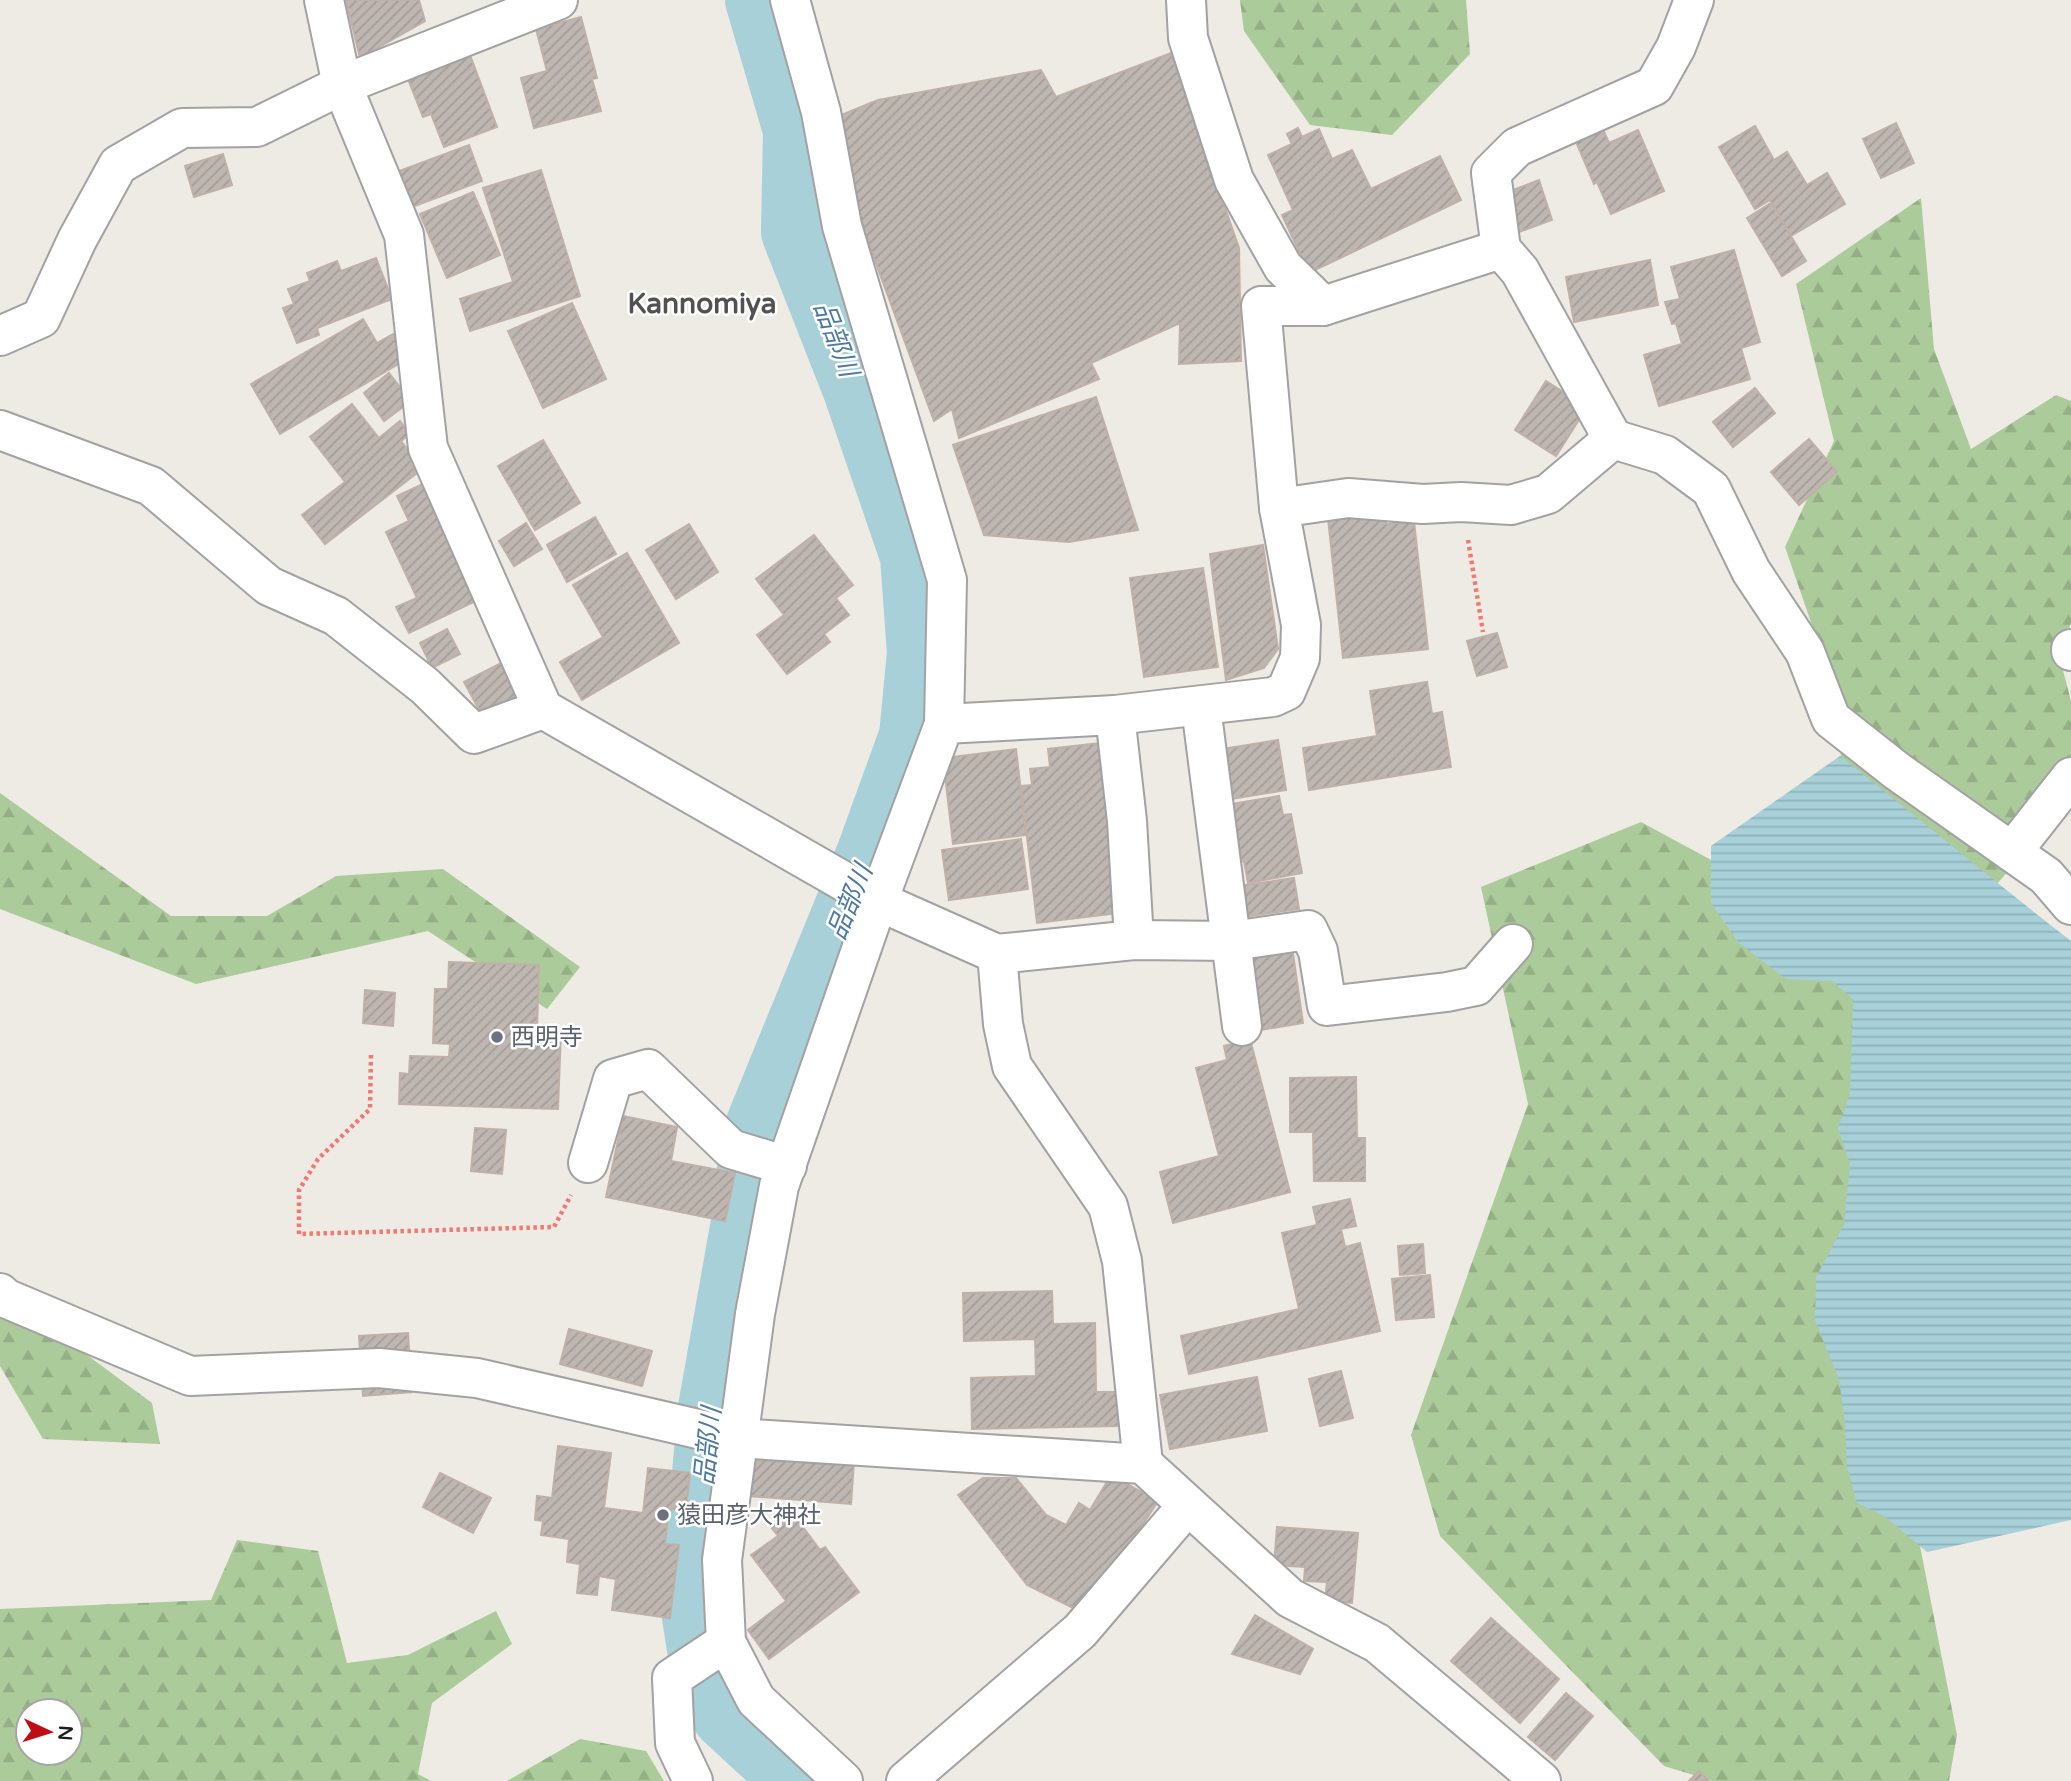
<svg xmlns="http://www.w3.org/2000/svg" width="2071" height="1781" viewBox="0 0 2071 1781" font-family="'Varela Round','Noto Sans JP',sans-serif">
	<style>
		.forest { fill: url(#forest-firs); fill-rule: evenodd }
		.water { fill: url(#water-rules) }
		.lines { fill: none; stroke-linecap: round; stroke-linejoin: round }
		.river { stroke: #a7d0d9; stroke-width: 66 }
		.building { fill: url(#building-hatch); stroke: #bfb1a7; stroke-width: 2 }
		.street-casing { stroke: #a2a2a2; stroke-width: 42 }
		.path { stroke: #f17972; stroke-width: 4.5; stroke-dasharray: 3.5 3.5; stroke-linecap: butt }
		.street { stroke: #fff; stroke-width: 38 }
		.worship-dot { fill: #6b7280; stroke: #fff; stroke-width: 2.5 }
		.labels { text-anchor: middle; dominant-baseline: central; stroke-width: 5; stroke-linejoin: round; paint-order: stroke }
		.worship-label { font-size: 24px; fill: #5b616d; stroke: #fff; text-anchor: start }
		.water-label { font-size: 26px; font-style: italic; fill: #4d7aa0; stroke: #fff }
		.quarter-label { font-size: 28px; font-weight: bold; fill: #515151; stroke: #fff }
	</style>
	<defs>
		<pattern id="forest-firs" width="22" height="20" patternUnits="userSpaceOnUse" patternTransform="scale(1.75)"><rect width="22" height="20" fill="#accb9b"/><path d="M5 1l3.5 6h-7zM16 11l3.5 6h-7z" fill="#94ae85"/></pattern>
		<pattern id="water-rules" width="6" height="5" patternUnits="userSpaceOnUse" patternTransform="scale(1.75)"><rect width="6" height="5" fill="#a7d0d9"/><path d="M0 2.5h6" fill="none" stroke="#8fb2ba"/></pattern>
		<pattern id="building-hatch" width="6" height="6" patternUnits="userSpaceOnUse" patternTransform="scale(1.75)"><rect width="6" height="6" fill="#beb6b1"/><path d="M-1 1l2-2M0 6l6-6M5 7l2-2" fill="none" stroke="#a39c98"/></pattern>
	</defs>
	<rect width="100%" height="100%" fill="#eeeae4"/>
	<!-- forest -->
	<g class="forest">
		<path d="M1240,0H1466L1470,54L1392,135L1310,125L1244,31Z"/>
		<path d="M1921,198L1934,349L1971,449L2056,395L2071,401V623L2059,655L2071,701V801L1969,915L1903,1459L1957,1735L1949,1781H1713L1664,1766L1440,1536L1411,1435L1528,1104L1481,887L1641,822L1739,875L1837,798L1844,718L1785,547L1834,441L1796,284Z"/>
		<path d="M0,793L171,916H267L336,876L443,869L580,967L547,1009L428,931L196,984L0,909Z"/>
		<path d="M0,1307L68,1341L152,1403L160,1444L43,1439L0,1366Z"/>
		<path d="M237,1540L318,1551L347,1663L408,1655L496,1611L512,1644L432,1703L418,1774L431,1781H0V1609L211,1600ZM28,1711H70V1753H28Z"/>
		<path d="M580,1739L646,1751L664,1781H507Z"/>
	</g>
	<!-- water -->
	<path class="water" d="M1840,756C1918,817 1993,881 2071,941V1520L1927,1552L1884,1516L1857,1503L1847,1466L1845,1422L1839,1379L1815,1320L1816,1277L1844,1225L1850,1164L1838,1128L1850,1094L1853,999L1832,981L1786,979L1739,943L1711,903V846Z"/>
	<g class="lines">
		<!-- river -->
		<path class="river" d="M758,0L796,130L794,232L856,390L913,556L920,653L912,736L870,852L752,1141L747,1205L711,1408L693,1604L707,1693L725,1716L795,1781"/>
	</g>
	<!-- building -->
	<g class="building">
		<path d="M346,0H419L425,21L360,58Z"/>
		<path d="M581,17L597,78L592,79L601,111L534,128L521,78L547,71L536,29Z"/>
		<path d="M1171,53L1239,248L1241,361L1179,364L1180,323L1091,363L1099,379L959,438L952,409L934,421L824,122L878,100L1041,70L1056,97Z"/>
		<path d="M470,55L497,127L444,147L431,114L423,117L408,79Z"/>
		<path d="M1896,123L1914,163L1881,178L1863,139Z"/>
		<path d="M1601,125L1609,143L1638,130L1664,191L1611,214L1597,182L1594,184L1574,137Z"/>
		<path d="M1755,126L1774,160L1787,152L1807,185L1827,173L1845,204L1791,236L1770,200L1755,209L1719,147Z"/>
		<path d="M1298,128L1302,137L1319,129L1332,159L1352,150L1371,189L1440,156L1461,200L1309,273L1282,215L1293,210L1268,155L1292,144L1287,134Z"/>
		<path d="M469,145L482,181L412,207L399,171Z"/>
		<path d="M223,154L232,185L194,197L185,166Z"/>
		<path d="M541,170L580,296L470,331L460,299L513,282L483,188Z"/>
		<path d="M1539,180L1552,220L1519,232L1505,193Z"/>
		<path d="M473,192L500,255L447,278L420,214Z"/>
		<path d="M1771,203L1806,261L1782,276L1747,218Z"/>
		<path d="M1734,250L1760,342L1741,348L1750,379L1659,406L1644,355L1682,344L1676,323L1672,324L1665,302L1680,299L1671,267Z"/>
		<path d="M376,258L392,299L317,328L319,335L297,343L283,308L294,304L288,289L310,281L307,273L337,261L341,271Z"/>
		<path d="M1650,260L1658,305L1574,322L1566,277Z"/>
		<path d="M572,303L606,379L543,408L508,331Z"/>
		<path d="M363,319L377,343L393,334L407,359L280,434L251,384Z"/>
		<path d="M389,373L411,401L384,421L364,393Z"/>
		<path d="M1546,381L1587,407L1556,456L1515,430Z"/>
		<path d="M1755,388L1775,413L1733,447L1713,422Z"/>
		<path d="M1096,397L1138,530L1069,542L984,535L953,445Z"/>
		<path d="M352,404L379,438L400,421L410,434L401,441L415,459L410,463L417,473L325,544L302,515L345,482L310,437Z"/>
		<path d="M1809,439L1837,472L1799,505L1771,472Z"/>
		<path d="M543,440L580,503L535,530L498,466Z"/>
		<path d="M427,482L482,598L409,633L396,607L417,598L386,532L409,521L397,496Z"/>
		<path d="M1385,511L1386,524L1414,521L1428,649L1343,658L1328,518Z"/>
		<path d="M595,517L616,554L567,582L547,545Z"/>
		<path d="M526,523L542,549L514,566L499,541Z"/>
		<path d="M689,524L718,572L676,599L646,550Z"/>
		<path d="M814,535L853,585L836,598L849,615L824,634L830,642L787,674L757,635L784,615L756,579Z"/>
		<path d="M1263,545L1278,649L1264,668L1226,680L1210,554Z"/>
		<path d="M627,553L679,643L582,700L560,662L603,637L573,585Z"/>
		<path d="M1203,568L1218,667L1144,677L1130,578Z"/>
		<path d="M447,629L460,654L432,668L420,643Z"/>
		<path d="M1497,633L1507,667L1477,676L1467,641Z"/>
		<path d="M503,662L521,697L483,717L464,682Z"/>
		<path d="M1427,682L1432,714L1442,712L1451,767L1309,790L1303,748L1377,736L1370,691Z"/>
		<path d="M1278,740L1286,790L1225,800L1216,750Z"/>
		<path d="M1108,742L1128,912L1037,923L1021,786L1032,785L1030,769L1050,767L1048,749Z"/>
		<path d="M1016,749L1026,835L953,844L943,758Z"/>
		<path d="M1279,796L1283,815L1291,814L1302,873L1248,883L1244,861L1235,862L1225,805Z"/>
		<path d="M1021,839L1028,889L949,900L942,850Z"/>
		<path d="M1294,878L1299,909L1242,917L1238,886Z"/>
		<path d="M1291,940L1303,1023L1260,1030L1248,947Z"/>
		<path d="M449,962L539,965L537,1030L561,1031L558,1109L399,1104L400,1073L409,1074L410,1056L449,1057L450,1044L433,1043L435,989H448Z"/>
		<path d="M365,990L395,993L393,1026L363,1023Z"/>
		<path d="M1250,1039L1290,1192L1173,1223L1160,1172L1219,1156L1196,1068L1227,1060L1224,1046Z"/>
		<path d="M1356,1077L1357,1138H1365V1181H1314L1313,1132H1290V1078Z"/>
		<path d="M623,1116L677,1127L671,1161L735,1173L725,1221L606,1197Z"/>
		<path d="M475,1128L506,1130L502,1174L471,1171Z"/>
		<path d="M1350,1199L1356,1226L1341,1229L1345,1247L1360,1243L1380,1331L1189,1374L1181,1336L1299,1309L1282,1233L1317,1225L1313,1207Z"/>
		<path d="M1423,1244L1425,1273L1400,1275L1398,1246Z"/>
		<path d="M1430,1275L1434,1317L1396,1320L1392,1279Z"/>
		<path d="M1052,1291L1053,1324L1095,1323L1096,1392H1117L1118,1426L972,1429L971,1378L1036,1376L1035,1339L964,1341L963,1293Z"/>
		<path d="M569,1329L652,1351L642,1386L560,1364Z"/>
		<path d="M408,1333L412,1392L363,1396L359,1336Z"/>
		<path d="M1341,1371L1353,1418L1320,1426L1309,1379Z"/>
		<path d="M1257,1377L1267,1431L1170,1449L1160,1395Z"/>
		<path d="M558,1446L611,1453L604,1508L643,1513L648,1468L690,1473L686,1511L669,1509L665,1544L679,1545L670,1618L612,1610L616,1579L599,1576L597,1595L577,1593L580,1564L567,1562L569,1539L541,1535L543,1521L535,1520L537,1496L552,1498Z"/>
		<path d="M751,1452L854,1461L851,1504L748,1496Z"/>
		<path d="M440,1473L491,1498L473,1533L423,1507Z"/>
		<path d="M1111,1475L1158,1501L1085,1614L1027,1585L958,1495L983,1478H1016L1046,1515L1066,1525L1079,1503L1090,1510Z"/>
		<path d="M791,1511L820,1550L825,1547L859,1592L769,1659L748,1630L786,1601L751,1555L778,1536L770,1526Z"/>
		<path d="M1277,1527L1358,1533L1352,1603L1325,1601L1327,1582L1304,1581L1305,1567L1274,1565Z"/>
		<path d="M1255,1615L1313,1649L1300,1674L1232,1654Z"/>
		<path d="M1491,1618L1559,1679L1520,1723L1451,1661Z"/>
		<path d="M1566,1693L1593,1716L1555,1760L1528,1737Z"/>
		<path d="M1699,1771L1709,1781H1689Z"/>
	</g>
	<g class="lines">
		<defs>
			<g id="street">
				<path d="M324,0L342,85L404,235L428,448L543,709L878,901L997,954L1134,940L1232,941L1308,930L1318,951L1327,1006L1447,992L1476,986L1513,944"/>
				<path d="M790,0L821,112L842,226L947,580L944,724L878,901L779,1186L755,1314L722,1560L726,1642L756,1700L843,1781"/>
				<path d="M1186,0L1188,38L1234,180L1283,267L1323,306L1501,249"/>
				<path d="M1694,0L1676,47L1654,86L1517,147L1491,173L1501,249L1520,271L1613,439L1665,455L1711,489L1751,571L1805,652L1831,719L1897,771L2046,876L2071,905"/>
				<path d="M0,336L41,318L77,240L118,165L182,128L257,127L342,85L558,0"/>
				<path d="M0,430L151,486L269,586L336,616L425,686L474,734L543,709"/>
				<path d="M1279,508L1261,306H1323"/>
				<path d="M2071,649V651"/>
				<path d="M1201,707L1242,1026"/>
				<path d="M1115,715L1127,821L1134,940"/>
				<path d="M944,724L1115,715L1273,697L1286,691L1300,658L1301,625L1279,508L1348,498L1423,504L1461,502L1511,505L1548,494L1613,439"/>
				<path d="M2012,852L2071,777"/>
				<path d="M997,954L1003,1024L1012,1066L1108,1206L1122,1261L1143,1464"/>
				<path d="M588,1163L613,1079L648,1069L731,1149L787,1166"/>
				<path d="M0,1293L5,1298L190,1376L379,1368L477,1378L737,1438L1143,1464L1290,1598L1377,1643L1541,1781"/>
				<path d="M693,1781L675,1743L672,1678L726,1642"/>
				<path d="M906,1781L1080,1631L1187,1506"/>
			</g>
		</defs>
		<!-- street casing -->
		<use href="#street" class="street-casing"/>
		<!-- path -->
		<g class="path">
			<path d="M1468,540L1483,632"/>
			<path d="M371,1055L370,1109L318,1159L299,1190V1234L554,1227L571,1195"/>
		</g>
		<!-- street -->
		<use href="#street" class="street"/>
	</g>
	<!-- markers -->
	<g class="worship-dot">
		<circle cx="497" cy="1037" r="7"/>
		<circle cx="663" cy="1515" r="7"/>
	</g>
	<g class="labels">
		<!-- worship labels -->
		<g class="worship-label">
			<text x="511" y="1037">西明寺</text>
			<text x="677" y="1515">猿田彦大神社</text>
		</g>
		<!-- water labels -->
		<g class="water-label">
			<text transform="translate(836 339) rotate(69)">品部川</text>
			<text transform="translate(850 902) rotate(-68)">品部川</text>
			<text transform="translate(708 1446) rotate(-84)">品部川</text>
		</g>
		<!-- quarter labels -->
		<g class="quarter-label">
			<text x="702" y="304">Kannomiya</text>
		</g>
	</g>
	<!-- north arrow -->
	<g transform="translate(49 1732) rotate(94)"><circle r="33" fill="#ffffff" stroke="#a5a5a5" stroke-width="2"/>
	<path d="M0-5L12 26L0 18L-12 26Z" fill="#c00c14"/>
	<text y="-10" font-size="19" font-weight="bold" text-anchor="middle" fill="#1e1e1e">N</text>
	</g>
</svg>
